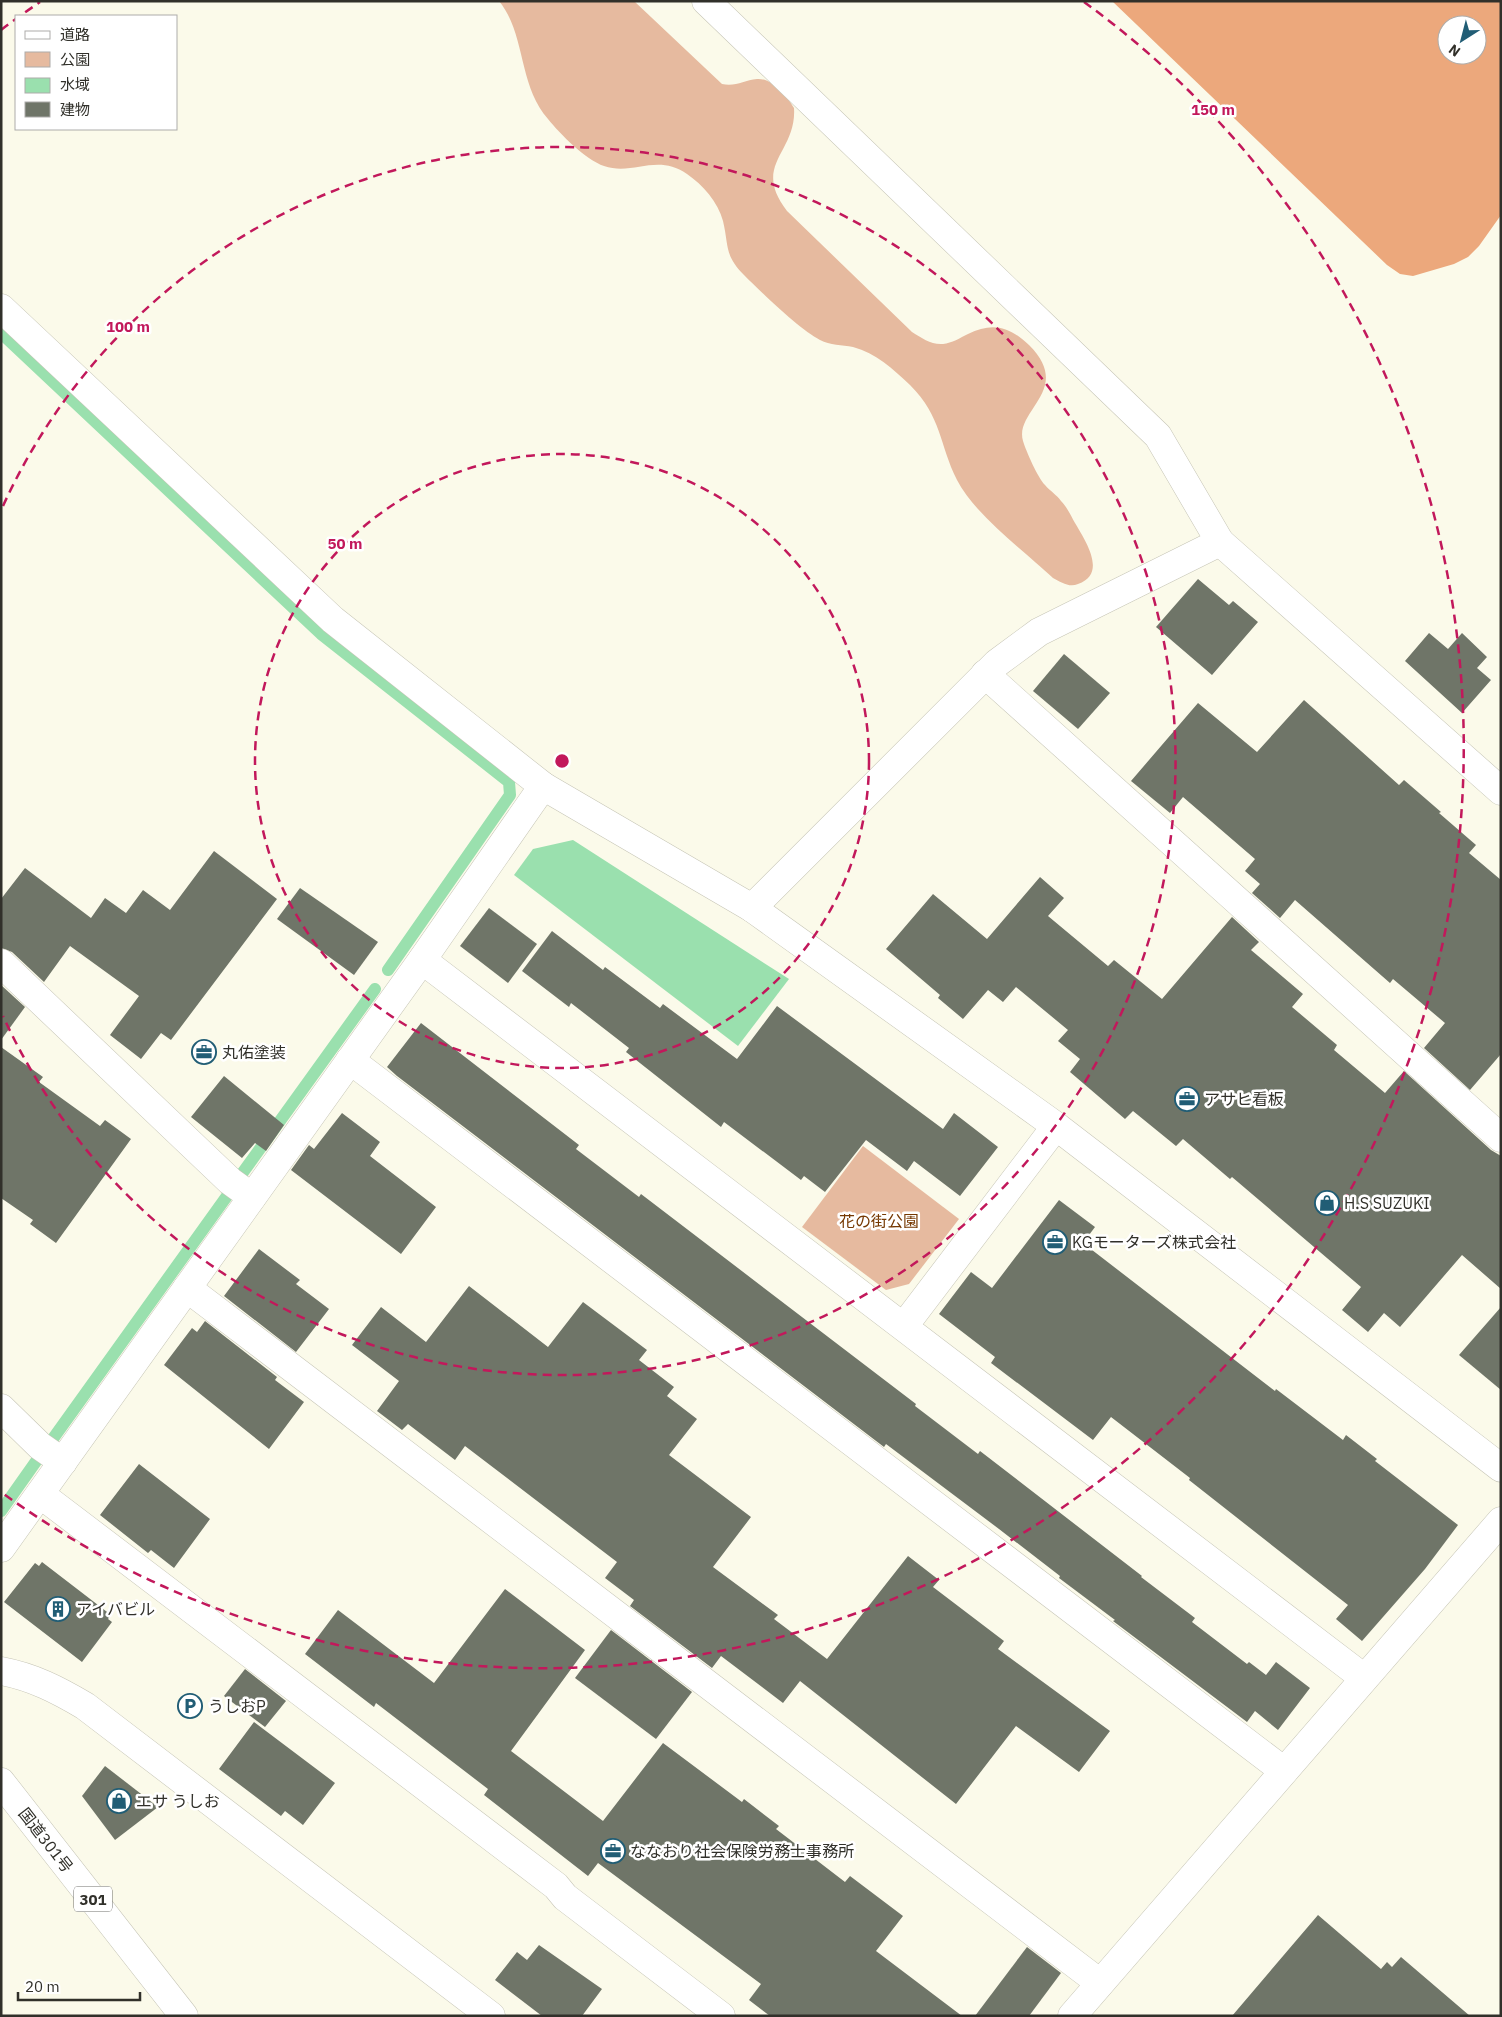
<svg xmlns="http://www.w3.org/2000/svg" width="1502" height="2017" viewBox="0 0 1502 2017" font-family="'IBM Plex Sans','Noto Sans JP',sans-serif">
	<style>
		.green { fill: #e6ba9f }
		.forest { fill: #eca87c; fill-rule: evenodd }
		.water { fill: #9ae0ae }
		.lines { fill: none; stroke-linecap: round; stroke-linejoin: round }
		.stream { stroke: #9ae0ae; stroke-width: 12 }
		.building { fill: #6f7568 }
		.minor-casing { stroke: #c6c5b6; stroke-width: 29 }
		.highway-casing { stroke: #c6c5b6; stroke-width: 29 }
		.minor { stroke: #fff; stroke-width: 28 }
		.highway { stroke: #fff; stroke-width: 28 }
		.ring { fill: none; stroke: #c2185b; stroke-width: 2.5; stroke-dasharray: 9 6 }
		.labels { text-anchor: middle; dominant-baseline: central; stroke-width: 5; stroke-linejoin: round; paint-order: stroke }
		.shield { fill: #fff; stroke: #6f6e6a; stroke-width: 1 }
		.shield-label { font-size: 15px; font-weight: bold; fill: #31302a }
		.poi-label { font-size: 16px; fill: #31302a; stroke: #fff; text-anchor: start }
		.park-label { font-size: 16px; fill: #753802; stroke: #fff }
		.street-label { font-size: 16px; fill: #31302a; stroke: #fff }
		.centre { fill: #c2185b; stroke: #fff; stroke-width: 2.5 }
		.ring-label { font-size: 15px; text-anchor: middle; font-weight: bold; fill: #c2185b; stroke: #fff; stroke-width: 5; stroke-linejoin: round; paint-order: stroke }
	</style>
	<rect width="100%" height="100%" fill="#fbfaea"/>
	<!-- green -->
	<g class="green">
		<path d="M499,1H634L722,84C736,87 744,80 757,79C773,78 787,96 794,108C797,153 751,164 787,211L912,332C922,338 931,345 943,344C952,343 960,338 968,334C992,322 1009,326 1029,345C1074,390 1014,410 1023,441C1026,451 1038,478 1045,485C1050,491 1057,495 1061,501C1067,507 1071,516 1075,523C1085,540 1108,574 1078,584C1069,588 1061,582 1053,578C1024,551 975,515 957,480C939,444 942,417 910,385C893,369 876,353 853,347C842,345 830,345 820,340C800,330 761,292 744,275C724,255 729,246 723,221C718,202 703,185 687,174C657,153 633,176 604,166C586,160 560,134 548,119C518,85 526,34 499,1Z"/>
		<path d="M863,1146L959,1219L909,1284L886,1290L802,1227Z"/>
	</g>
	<!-- forest -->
	<path class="forest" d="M1112,1H1501V215L1479,246L1468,257L1454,264L1413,276L1400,274L1387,265ZM1447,25H1477V55H1447Z"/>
	<!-- water -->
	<path class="water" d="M573,840L789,979L738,1046L514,875L533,849Z"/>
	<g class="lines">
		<!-- stream -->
		<g class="stream">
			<path d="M1,333L321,634L509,782L510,795L388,970"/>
			<path d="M241,1175L375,989"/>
			<path d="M52,1440L227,1196"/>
			<path d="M1,1511L37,1460"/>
		</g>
	</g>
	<!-- building -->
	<g class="building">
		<path d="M1198,579L1229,605L1233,601L1258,622L1212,675L1156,627Z"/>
		<path d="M1429,633L1448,649L1462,633L1487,657L1477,668L1491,680L1462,713L1405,661Z"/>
		<path d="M1064,654L1110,693L1078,729L1033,691Z"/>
		<path d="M1304,700L1399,785L1404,780L1441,812L1439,813L1476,845L1469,853L1501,880V1054L1470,1090L1424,1048L1445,1023L1393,979L1390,983L1295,900L1280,918L1252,893L1260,884L1245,871L1255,859L1183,797L1170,813L1131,781L1198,703L1257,752Z"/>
		<path d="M214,851L277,899L171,1040L161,1033L141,1059L110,1035L139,996L70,946L44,982L12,952L1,948V899L25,868L91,918L105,898L126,913L143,890L170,910Z"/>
		<path d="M1040,877L1064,898L1048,916L1108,966L1114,960L1162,999L1232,917L1259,942L1251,950L1303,994L1292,1007L1337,1045L1334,1050L1385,1093L1404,1071L1491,1150L1501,1156V1289L1462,1255L1400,1327L1384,1313L1368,1332L1342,1310L1361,1287L1232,1177L1230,1179L1183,1139L1176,1146L1133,1111L1125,1119L1070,1072L1080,1059L1058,1041L1068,1030L1016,987L1003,1002L988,990L963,1019L938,998L940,995L886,949L933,894L987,939Z"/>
		<path d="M300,888L378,942L354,975L277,919Z"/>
		<path d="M489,908L537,944L508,983L460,946Z"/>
		<path d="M552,931L603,970L605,967L660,1008L663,1004L737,1059L777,1006L943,1129L954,1113L998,1147L960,1196L914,1161L907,1171L866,1140L825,1192L804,1176L801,1180L724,1122L721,1127L626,1052L629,1048L571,1003L569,1007L522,971Z"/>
		<path d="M1,985L25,1007L1,1040Z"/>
		<path d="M421,1023L579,1145L576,1149L639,1197L641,1194L916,1404L915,1406L978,1454L980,1451L1142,1576L1141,1577L1195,1618L1192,1622L1247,1664L1249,1662L1266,1675L1276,1662L1310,1688L1278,1730L1255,1711L1247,1722L1113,1621L1115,1620L1059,1578L1060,1576L999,1529L886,1444L884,1447L397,1076L387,1067Z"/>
		<path d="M1,1047L43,1077L39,1082L100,1126L105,1120L131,1139L56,1243L30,1224L33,1220L1,1198Z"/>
		<path d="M224,1076L284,1125L266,1151L255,1143L242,1158L191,1117Z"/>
		<path d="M342,1113L380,1142L370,1156L436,1207L401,1254L291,1170L309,1145L314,1149Z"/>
		<path d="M1059,1200L1095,1227L1083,1243L1275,1391L1276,1389L1343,1440L1346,1435L1377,1459L1375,1461L1458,1525L1425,1569L1362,1641L1336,1619L1348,1605L1189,1480L1190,1478L1111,1417L1093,1440L991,1363L995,1357L939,1314L971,1272L992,1288Z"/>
		<path d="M259,1249L300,1280L296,1284L329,1309L296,1352L224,1296Z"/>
		<path d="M469,1286L548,1347L583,1302L647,1350L639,1360L674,1387L667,1396L697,1419L669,1455L751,1517L713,1567L778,1615L774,1619L827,1659L908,1556L939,1580L933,1587L1004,1641L998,1649L1110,1731L1079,1772L1016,1726L956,1804L800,1681L783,1703L721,1656L712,1668L630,1606L634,1600L605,1578L617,1562L465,1446L455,1460L408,1424L402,1430L377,1411L399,1381L352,1345L381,1307L426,1342Z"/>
		<path d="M1501,1307V1390L1459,1355Z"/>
		<path d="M205,1321L277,1377L275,1380L304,1402L269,1449L164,1365L192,1328L197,1332Z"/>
		<path d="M139,1464L210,1519L174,1568L151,1550L148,1553L100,1515Z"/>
		<path d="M42,1562L111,1615L108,1619L112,1622L82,1662L4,1602L35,1563L39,1566Z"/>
		<path d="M505,1589L585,1650L511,1751L603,1821L663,1743L742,1802L744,1799L779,1826L776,1829L845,1882L850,1876L903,1916L876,1951L962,2016H770L749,2000L761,1984L598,1863L588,1876L484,1795L488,1789L376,1703L374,1707L305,1654L338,1610L434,1683Z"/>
		<path d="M611,1630L692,1692L656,1739L575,1678Z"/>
		<path d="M245,1669L286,1701L265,1727L224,1696Z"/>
		<path d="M254,1722L335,1783L303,1825L285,1811L281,1816L219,1769Z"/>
		<path d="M105,1766L158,1807L115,1840L82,1796Z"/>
		<path d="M1318,1915L1381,1969L1387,1962L1392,1967L1401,1957L1470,2016H1232Z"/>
		<path d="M539,1945L602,1989L582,2016H542L495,1980L517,1952L527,1960Z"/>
		<path d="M1027,1947L1061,1973L1029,2016H975Z"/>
	</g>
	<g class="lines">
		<defs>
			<g id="minor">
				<path d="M706,1L1158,436L1220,542L1039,632L997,663L752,908"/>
				<path d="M1,308L333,620L543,786L752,908L1056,1126L1501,1468"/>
				<path d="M1220,542L1501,791"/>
				<path d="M985,674L1501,1138"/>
				<path d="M422,960L1364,1678"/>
				<path d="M1,963L230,1181L252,1197"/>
				<path d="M350,1060L1284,1771"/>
				<path d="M187,1288L1100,1983"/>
				<path d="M904,1326L1056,1126"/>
				<path d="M1,1408L40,1446L63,1462"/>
				<path d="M40,1494L556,1886L565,1897L721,2016"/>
				<path d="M1,1548L422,960L543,786"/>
				<path d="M1,1671C33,1677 58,1690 85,1706L491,2016"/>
				<path d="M1072,2016L1501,1521"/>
			</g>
			<path id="highway" d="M1,1782L184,2016"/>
		</defs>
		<!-- minor casing -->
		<use href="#minor" class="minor-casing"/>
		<!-- highway casing -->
		<use href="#highway" class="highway-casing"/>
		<!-- minor -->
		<use href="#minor" class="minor"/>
		<!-- highway -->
		<use href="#highway" class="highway"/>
	</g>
	<!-- distance rings -->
	<g class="ring">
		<circle cx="562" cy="761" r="307"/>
		<path d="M3 506A614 614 0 1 1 3 1016"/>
		<path d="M1 30A921 921 0 0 1 40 2M1084 2A921 921 0 1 1 1 1492"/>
	</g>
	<!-- icons -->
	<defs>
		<symbol id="office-ring" viewBox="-11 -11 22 22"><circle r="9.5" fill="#fff" stroke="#215d75" stroke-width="1.5"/><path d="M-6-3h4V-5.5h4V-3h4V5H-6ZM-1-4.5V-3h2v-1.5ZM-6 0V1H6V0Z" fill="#215d75"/></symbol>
		<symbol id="shop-ring" viewBox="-11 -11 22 22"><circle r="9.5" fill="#fff" stroke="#215d75" stroke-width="1.5"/><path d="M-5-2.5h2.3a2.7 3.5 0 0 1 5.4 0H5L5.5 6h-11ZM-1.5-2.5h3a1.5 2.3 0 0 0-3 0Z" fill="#215d75"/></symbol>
		<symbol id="building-ring" viewBox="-11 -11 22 22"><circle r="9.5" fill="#fff" stroke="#215d75" stroke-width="1.5"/><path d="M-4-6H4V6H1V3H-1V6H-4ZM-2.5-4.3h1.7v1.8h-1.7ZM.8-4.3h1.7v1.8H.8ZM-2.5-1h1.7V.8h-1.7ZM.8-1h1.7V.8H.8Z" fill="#215d75"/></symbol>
		<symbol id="parking-ring" viewBox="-11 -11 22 22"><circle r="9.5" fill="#fff" stroke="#215d75" stroke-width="1.5"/><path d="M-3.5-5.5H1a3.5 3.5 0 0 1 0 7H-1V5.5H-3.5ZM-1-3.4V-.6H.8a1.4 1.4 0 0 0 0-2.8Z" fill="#215d75"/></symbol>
	</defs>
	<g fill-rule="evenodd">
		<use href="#office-ring" x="190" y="1038" width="28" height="28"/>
		<use href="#office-ring" x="1173" y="1085" width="28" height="28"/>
		<use href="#shop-ring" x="1313" y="1189" width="28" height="28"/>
		<use href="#office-ring" x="1041" y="1228" width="28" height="28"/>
		<use href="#building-ring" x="44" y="1595" width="28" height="28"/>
		<use href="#parking-ring" x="176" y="1692" width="28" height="28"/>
		<use href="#shop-ring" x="105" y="1787" width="28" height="28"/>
		<use href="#office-ring" x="599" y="1837" width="28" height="28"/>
	</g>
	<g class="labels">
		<!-- shield labels -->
		<rect class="shield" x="74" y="1886.5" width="38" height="25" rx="4"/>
		<g class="shield-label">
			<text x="93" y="1899">301</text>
		</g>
		<!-- poi labels -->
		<g class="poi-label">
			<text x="222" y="1052">丸佑塗装</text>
			<text x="1204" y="1099">アサヒ看板</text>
			<text x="1344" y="1203">H.S SUZUKI</text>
			<text x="1072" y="1242">KGモーターズ株式会社</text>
			<text x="76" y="1609">アイバビル</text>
			<text x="208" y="1706">うしおP</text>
			<text x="136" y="1801">エサ うしお</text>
			<text x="630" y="1851">ななおり社会保険労務士事務所</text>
		</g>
		<!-- park labels -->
		<g class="park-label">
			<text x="879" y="1221">花の街公園</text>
		</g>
		<!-- street labels -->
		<g class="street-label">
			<text transform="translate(46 1840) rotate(52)">国道301号</text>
		</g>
	</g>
	<circle cx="562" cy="761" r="8" class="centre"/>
	<g class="ring-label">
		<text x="1213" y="115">150 m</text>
		<text x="128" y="332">100 m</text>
		<text x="345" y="549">50 m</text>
	</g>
	<!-- border -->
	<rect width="1502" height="2017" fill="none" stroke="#31302a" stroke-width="5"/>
	<!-- legend -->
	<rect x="15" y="15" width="162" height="115" fill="#ffffff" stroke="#adacaa"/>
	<rect x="25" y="31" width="25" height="8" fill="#ffffff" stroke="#adacaa"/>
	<text x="60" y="40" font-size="15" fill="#31302a">道路</text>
	<rect x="25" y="52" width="25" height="15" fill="#e6ba9f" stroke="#adacaa"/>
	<text x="60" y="65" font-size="15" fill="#31302a">公園</text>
	<rect x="25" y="78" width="25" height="15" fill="#9ae0ae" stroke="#adacaa"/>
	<text x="60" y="90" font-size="15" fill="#31302a">水域</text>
	<rect x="25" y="102" width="25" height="15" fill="#6f7568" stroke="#adacaa"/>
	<text x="60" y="115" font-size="15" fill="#31302a">建物</text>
	<!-- north arrow -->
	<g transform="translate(1462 40) rotate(216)"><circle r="24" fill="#ffffff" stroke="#adacaa"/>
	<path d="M0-4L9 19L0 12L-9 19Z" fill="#215d75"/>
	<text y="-8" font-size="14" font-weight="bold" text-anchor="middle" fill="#31302a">N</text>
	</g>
	<!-- scale -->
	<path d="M18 1992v8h122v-8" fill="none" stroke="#31302a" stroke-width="2.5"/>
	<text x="25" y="1992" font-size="15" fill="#31302a" stroke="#ffffff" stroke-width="4" paint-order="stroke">20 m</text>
</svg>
